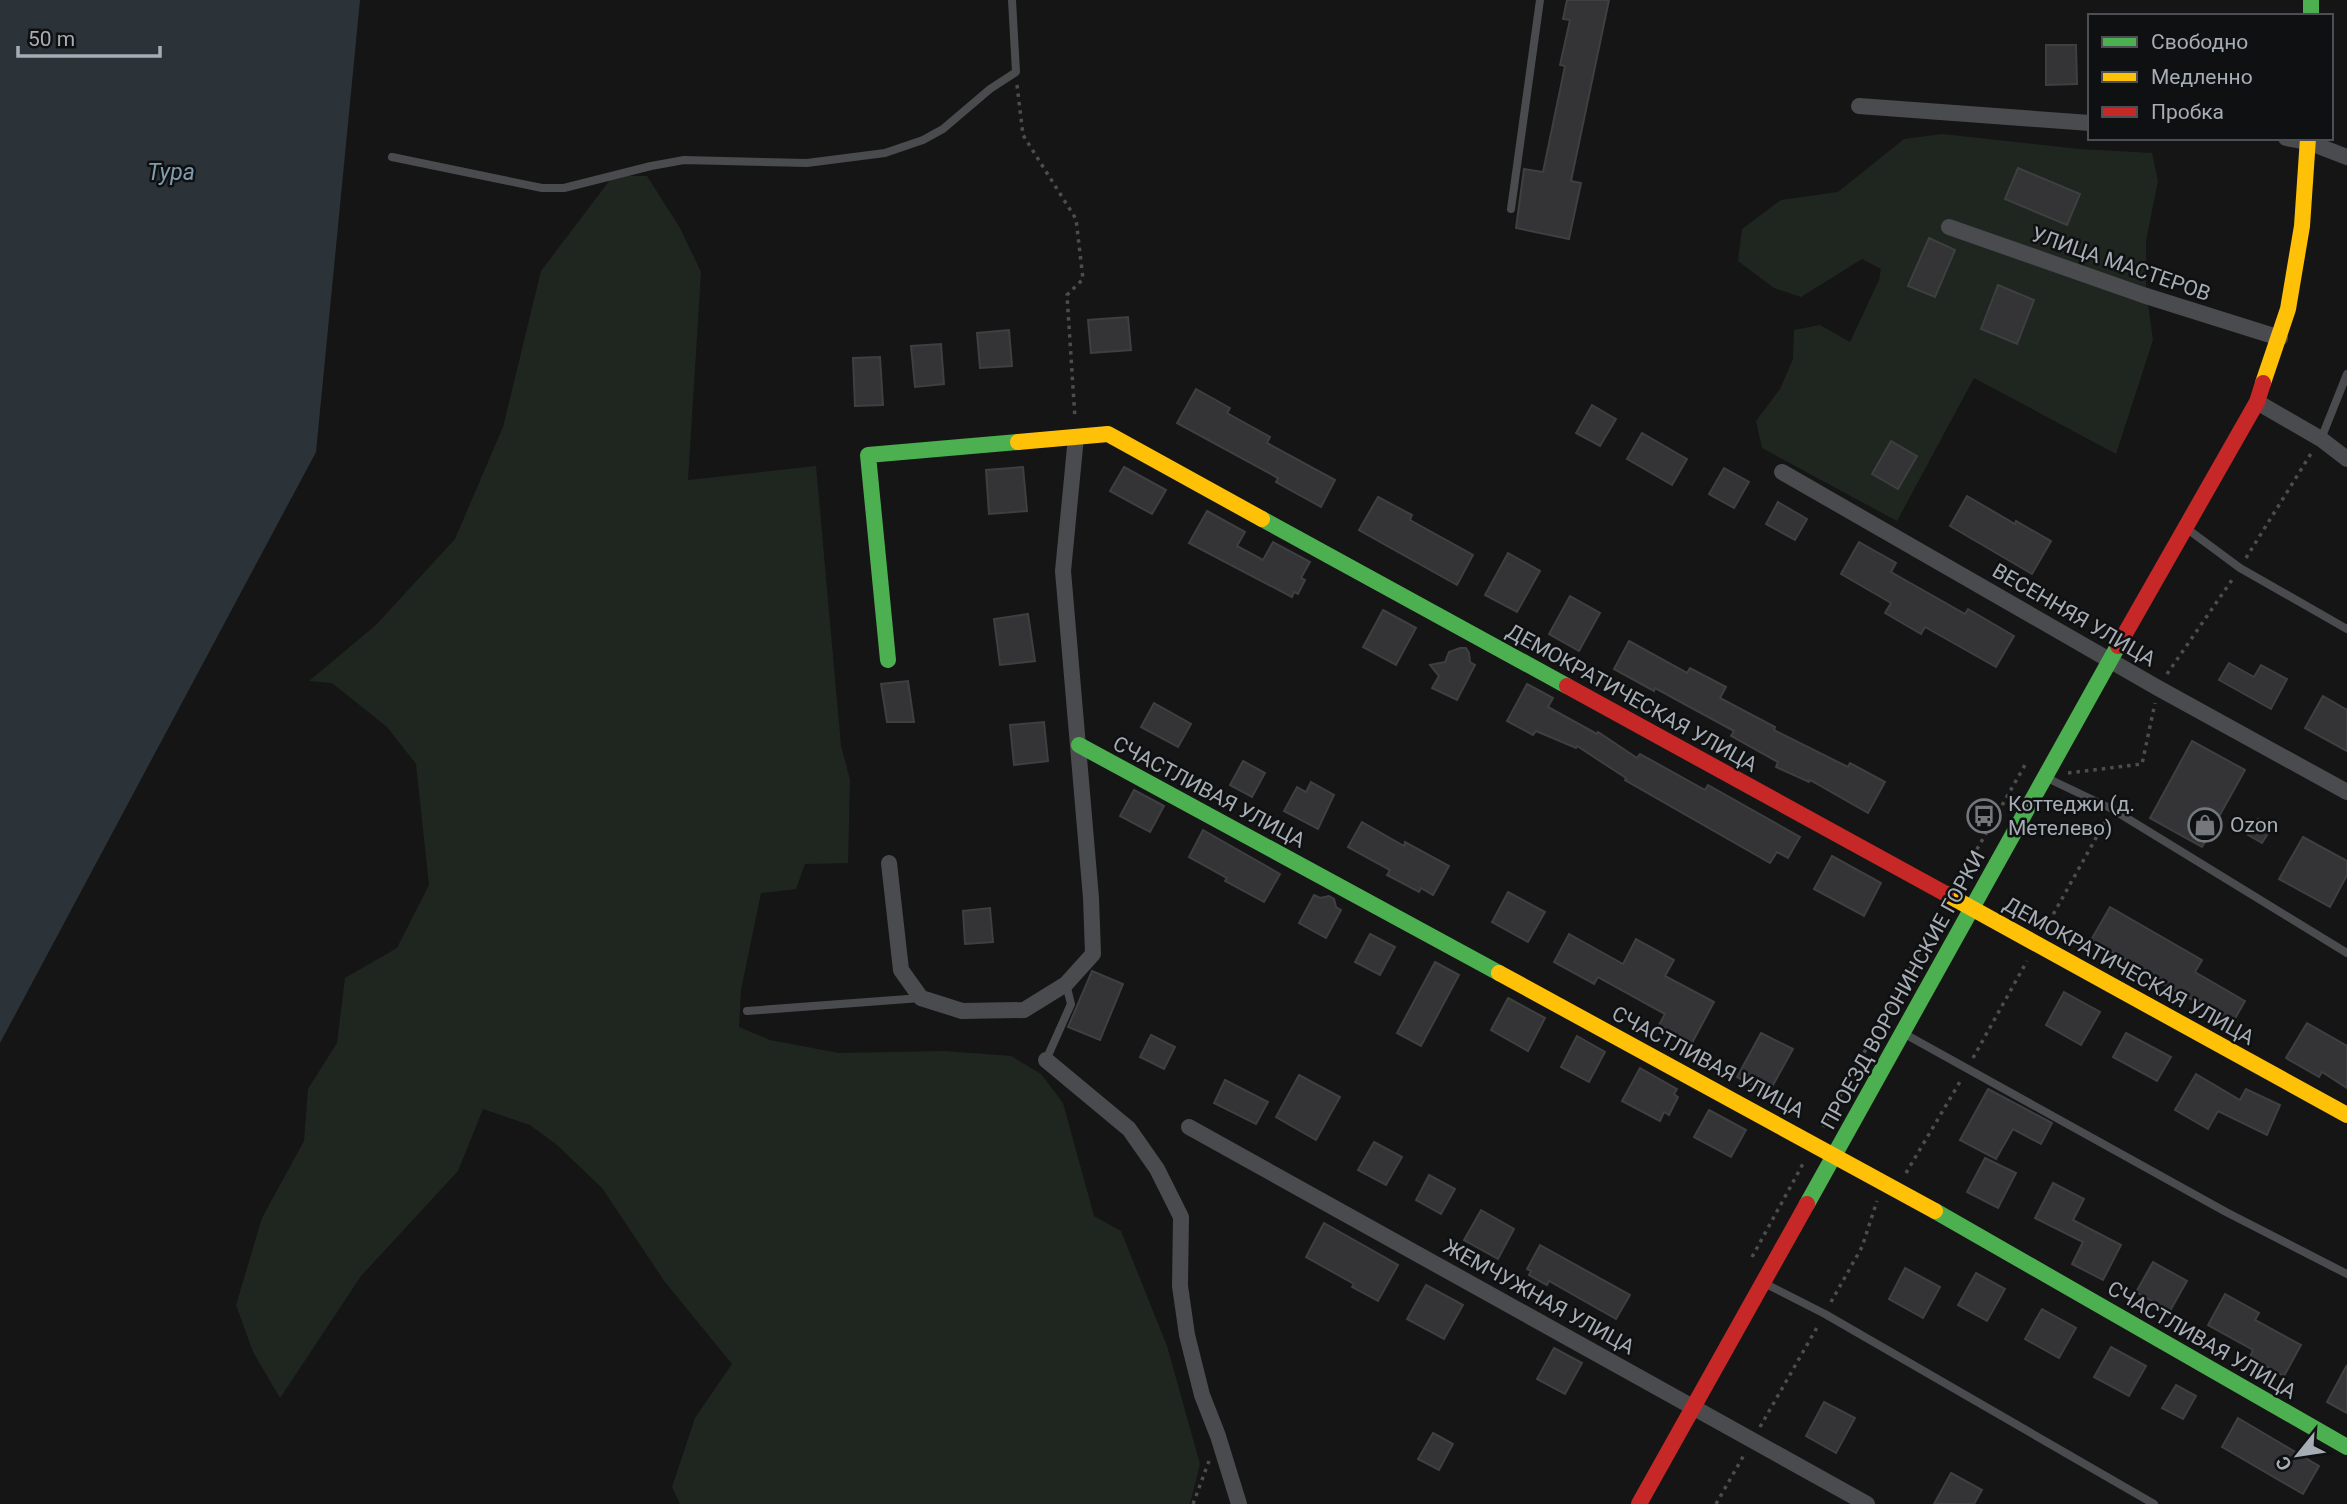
<svg xmlns="http://www.w3.org/2000/svg" width="2347" height="1504" viewBox="0 0 2347 1504" font-family="Roboto,sans-serif">
	<style>
		.green { fill: #1f261f }
		.water { fill: #2b3338 }
		.building { fill: #343436; stroke: #3e3f41; stroke-width: 2 }
		.lines { fill: none; stroke-linecap: round; stroke-linejoin: round }
		.path { stroke: #4b4d4f; stroke-width: 3.5; stroke-dasharray: 3.5 5; stroke-linecap: butt }
		.lane { stroke: #4a4b4e; stroke-width: 8 }
		.street { stroke: #4a4b4e; stroke-width: 16 }
		.fast { stroke: #4caf50; stroke-width: 16 }
		.slow { stroke: #ffc107; stroke-width: 16 }
		.jam { stroke: #c62828; stroke-width: 16 }
		.labels { text-anchor: middle; dominant-baseline: central; stroke-width: 5; stroke-linejoin: round; paint-order: stroke }
		.street-label { font-size: 21px; fill: #a7adb5; stroke: #0f1011 }
		.poi-label { font-size: 21px; fill: #a7adb5; stroke: #0f1011; text-anchor: start }
		.water-label { font-size: 23px; font-style: italic; fill: #809cae; stroke: #0f1011 }
	</style>
	<rect width="100%" height="100%" fill="#151515"/>
	<!-- green -->
	<g class="green">
		<path d="M1942,134L2079,149L2152,153L2158,181L2146,241V290L2153,340L2116,454L1974,378L1897,521L1762,448L1756,421L1780,389L1793,359L1794,330L1820,325L1850,342L1879,280L1881,269L1862,259L1801,297L1774,288L1738,261L1742,229L1781,200L1838,192L1904,139Z"/>
		<path d="M613,176H647L680,228L701,272L688,480L816,466L841,746L850,780L848,863L805,864L796,889L761,893L741,990L739,1027L770,1040L839,1053L945,1051L1011,1056L1041,1074L1063,1103L1094,1216L1121,1231L1167,1346L1200,1464L1190,1504H680L672,1487L695,1418L732,1364L665,1282L602,1188L557,1145L530,1125L483,1109L458,1171L361,1276L280,1398L253,1352L236,1305L262,1218L304,1141L308,1089L337,1043L345,978L397,948L429,885L416,764L387,727L332,683L309,681L376,625L455,539L503,427L541,271Z"/>
	</g>
	<!-- water -->
	<path class="water" d="M0,0H360L316,452L0,1043Z"/>
	<!-- building -->
	<g class="building">
		<path d="M1567,0H1609L1571,181L1581,183L1569,239L1516,228L1524,169L1543,172L1565,66L1560,65L1570,20L1563,19Z"/>
		<path d="M2046,45H2076L2077,84L2046,85Z"/>
		<path d="M2018,168L2080,194L2067,225L2005,199Z"/>
		<path d="M1929,238L1955,250L1935,297L1908,286Z"/>
		<path d="M1998,285L2034,300L2017,344L1981,329Z"/>
		<path d="M1128,317L1131,350L1091,353L1088,320Z"/>
		<path d="M1009,330L1012,366L980,368L977,333Z"/>
		<path d="M941,344L944,384L915,387L911,346Z"/>
		<path d="M880,357L883,405L855,406L853,358Z"/>
		<path d="M1196,389L1230,408L1227,413L1270,437L1267,443L1335,480L1321,507L1276,482L1278,478L1177,423Z"/>
		<path d="M1592,405L1616,419L1600,446L1576,433Z"/>
		<path d="M1642,433L1687,459L1672,485L1627,459Z"/>
		<path d="M1891,441L1917,456L1898,489L1872,474Z"/>
		<path d="M1023,467L1027,511L989,514L986,470Z"/>
		<path d="M1124,467L1166,490L1152,514L1110,491Z"/>
		<path d="M1724,468L1749,482L1734,508L1709,494Z"/>
		<path d="M1967,496L2015,524L2016,521L2051,541L2032,574L1950,526Z"/>
		<path d="M1378,497L1412,515L1410,520L1473,555L1457,585L1359,530Z"/>
		<path d="M1778,502L1807,519L1795,540L1766,524Z"/>
		<path d="M1207,511L1245,532L1237,546L1263,560L1273,542L1310,562L1301,578L1305,580L1298,594L1294,592L1292,597L1189,543Z"/>
		<path d="M1859,542L1896,563L1891,572L1965,614L1968,609L2014,636L1996,667L1925,627L1921,634L1885,613L1891,603L1841,574Z"/>
		<path d="M1508,553L1540,571L1517,612L1485,595Z"/>
		<path d="M1570,596L1600,613L1579,651L1549,634Z"/>
		<path d="M1383,610L1416,628L1396,665L1363,647Z"/>
		<path d="M1028,614L1035,661L1000,665L994,619Z"/>
		<path d="M1629,641L1687,673L1690,668L1726,687L1720,698L1775,727L1774,730L1848,767L1850,763L1885,782L1868,813L1810,780L1809,782L1776,767L1778,762L1731,736L1734,731L1655,688L1654,691L1614,669Z"/>
		<path d="M1460,648H1466L1469,653L1470,662L1475,665L1457,700L1432,688L1439,676L1430,665L1445,662L1449,652Z"/>
		<path d="M2229,663L2254,677L2261,665L2287,679L2271,709L2219,680Z"/>
		<path d="M908,681L914,722H887L881,684Z"/>
		<path d="M1527,684L1553,698L1548,707L1597,734L1598,732L1637,758L1640,754L1705,790L1708,785L1800,837L1788,858L1777,852L1770,863L1625,780L1626,778L1577,746L1576,748L1536,731L1533,735L1507,721Z"/>
		<path d="M2323,696L2347,710V751L2305,728Z"/>
		<path d="M1154,703L1191,724L1178,747L1141,727Z"/>
		<path d="M1044,722L1048,761L1014,765L1010,725Z"/>
		<path d="M2192,741L2245,770L2202,847L2150,818Z"/>
		<path d="M1243,761L1265,773L1252,797L1230,785Z"/>
		<path d="M1311,782L1334,795L1318,829L1284,811L1297,787L1306,792Z"/>
		<path d="M1134,790L1164,806L1150,832L1120,816Z"/>
		<path d="M2258,819L2272,827L2262,843L2248,835Z"/>
		<path d="M1362,822L1404,846L1405,842L1449,866L1433,895L1421,888L1419,892L1387,875L1390,870L1348,847Z"/>
		<path d="M1203,830L1280,874L1264,902L1225,881L1227,878L1189,857Z"/>
		<path d="M2303,837L2347,861V875L2330,907L2279,879Z"/>
		<path d="M1832,856L1881,883L1864,916L1814,889Z"/>
		<path d="M1508,892L1545,912L1528,942L1492,922Z"/>
		<path d="M1314,895L1320,898L1329,896L1334,899L1336,907L1341,910L1326,938L1299,923Z"/>
		<path d="M2110,907L2202,960L2195,972L2245,1001L2233,1022L2148,976L2150,973L2091,940Z"/>
		<path d="M990,908L993,942L965,944L963,911Z"/>
		<path d="M1370,934L1395,947L1380,975L1355,962Z"/>
		<path d="M1569,934L1623,964L1636,939L1674,960L1665,976L1714,1002L1692,1043L1659,1025L1665,1014L1598,977L1594,984L1554,962Z"/>
		<path d="M1435,962L1459,975L1421,1046L1397,1033Z"/>
		<path d="M1092,971L1123,984L1100,1040L1068,1027Z"/>
		<path d="M2064,992L2100,1012L2081,1045L2046,1025Z"/>
		<path d="M1508,998L1545,1018L1528,1051L1491,1030Z"/>
		<path d="M2307,1023L2347,1046V1088L2322,1072L2319,1077L2286,1058Z"/>
		<path d="M1761,1033L1793,1049L1768,1094L1737,1077Z"/>
		<path d="M2126,1033L2171,1057L2157,1081L2113,1057Z"/>
		<path d="M1151,1035L1175,1047L1164,1069L1140,1057Z"/>
		<path d="M1577,1036L1605,1052L1589,1082L1561,1067Z"/>
		<path d="M1640,1068L1677,1089L1674,1094L1678,1097L1669,1115L1664,1112L1660,1121L1622,1101Z"/>
		<path d="M2196,1074L2240,1100L2246,1089L2280,1105L2267,1135L2218,1111L2208,1129L2175,1110Z"/>
		<path d="M1299,1075L1340,1097L1316,1140L1276,1117Z"/>
		<path d="M1225,1080L1268,1102L1256,1124L1214,1103Z"/>
		<path d="M1988,1089L2052,1123L2041,1144L2013,1129L1996,1159L1960,1140Z"/>
		<path d="M1709,1110L1746,1130L1731,1157L1694,1137Z"/>
		<path d="M1374,1142L1402,1157L1386,1185L1358,1170Z"/>
		<path d="M1985,1158L2016,1173L1998,1208L1967,1192Z"/>
		<path d="M1429,1175L1455,1189L1441,1214L1416,1200Z"/>
		<path d="M2053,1183L2084,1199L2073,1220L2121,1245L2103,1280L2072,1264L2083,1242L2035,1218Z"/>
		<path d="M1481,1210L1514,1229L1498,1259L1464,1240Z"/>
		<path d="M1324,1223L1398,1265L1378,1301L1352,1287L1354,1284L1306,1257Z"/>
		<path d="M1540,1245L1630,1295L1616,1319L1549,1281L1547,1285L1529,1275L1531,1271L1527,1269Z"/>
		<path d="M2153,1262L2187,1281L2170,1311L2136,1292Z"/>
		<path d="M1905,1268L1940,1287L1923,1318L1889,1299Z"/>
		<path d="M1976,1273L2005,1289L1987,1321L1958,1305Z"/>
		<path d="M1426,1285L1463,1305L1444,1339L1407,1319Z"/>
		<path d="M2225,1294L2259,1313L2255,1320L2301,1345L2284,1376L2250,1357L2253,1350L2208,1325Z"/>
		<path d="M2042,1309L2076,1328L2059,1358L2025,1339Z"/>
		<path d="M2111,1347L2146,1366L2129,1396L2094,1377Z"/>
		<path d="M1554,1348L1582,1363L1565,1394L1537,1379Z"/>
		<path d="M2347,1365V1413L2327,1402Z"/>
		<path d="M2176,1385L2196,1396L2183,1419L2162,1408Z"/>
		<path d="M1824,1402L1855,1418L1836,1453L1806,1436Z"/>
		<path d="M2238,1418L2319,1466L2303,1494L2222,1447Z"/>
		<path d="M1433,1433L1453,1444L1439,1470L1418,1459Z"/>
		<path d="M1951,1473L1982,1490L1974,1504H1934Z"/>
	</g>
	<g class="lines">
		<!-- path -->
		<g class="path">
			<path d="M1017,85L1023,135L1076,219L1083,279L1067,295L1075,418"/>
			<path d="M2246,558L2312,452"/>
			<path d="M2167,674L2234,577"/>
			<path d="M2068,773L2142,764L2155,703"/>
			<path d="M1960,879L2025,765"/>
			<path d="M2045,929L2106,820"/>
			<path d="M1973,1058L2027,961"/>
			<path d="M1823,1127L1941,913"/>
			<path d="M1906,1173L1961,1080"/>
			<path d="M1752,1257L1804,1162"/>
			<path d="M1831,1302L1862,1247L1877,1201"/>
			<path d="M1760,1427L1819,1324"/>
			<path d="M1193,1504L1209,1461"/>
			<path d="M1716,1504L1744,1455"/>
		</g>
		<!-- lane -->
		<g class="lane">
			<path d="M392,157L542,188H564L651,166L684,160L807,163L885,153L923,140L943,129L990,89L1016,72L1012,0"/>
			<path d="M1511,209L1540,0"/>
			<path d="M2321,439L2347,374"/>
			<path d="M2186,528L2240,568L2347,629"/>
			<path d="M2045,777L2112,809L2347,953"/>
			<path d="M747,1011L921,998"/>
			<path d="M1903,1033L2226,1212L2347,1274"/>
			<path d="M1046,1060L1071,1004L1066,984"/>
			<path d="M1764,1283L1825,1314L2154,1504"/>
		</g>
		<!-- street -->
		<g class="street">
			<path d="M1859,106L2090,123"/>
			<path d="M2286,138L2308,142L2347,157"/>
			<path d="M1949,227L2143,295L2280,338"/>
			<path d="M2257,402L2321,439L2347,459"/>
			<path d="M1782,472L2158,688L2347,792"/>
			<path d="M889,863L901,970L921,998L962,1011L1024,1010L1066,984L1093,954L1091,898L1063,571L1076,437"/>
			<path d="M1046,1060L1129,1129L1157,1169L1181,1217L1180,1286L1187,1335L1202,1395L1218,1436L1239,1504"/>
			<path d="M1189,1127L1867,1504"/>
		</g>
		<!-- fast -->
		<g class="fast">
			<path d="M2311,0V16"/>
			<path d="M1262,519L1567,686"/>
			<path d="M888,660L868,455L1018,442"/>
			<path d="M1079,745L1499,973"/>
			<path d="M1807,1204L2118,646"/>
			<path d="M1935,1211L2347,1447"/>
		</g>
		<!-- slow -->
		<g class="slow">
			<path d="M2263,383L2288,309L2302,226L2308,138"/>
			<path d="M1018,442L1108,434L1262,519"/>
			<path d="M1946,894L2347,1115"/>
			<path d="M1499,973L1935,1211"/>
		</g>
		<!-- jam -->
		<g class="jam">
			<path d="M2118,646L2257,402L2263,383"/>
			<path d="M1567,686L1946,894"/>
			<path d="M1639,1504L1807,1204"/>
		</g>
	</g>
	<!-- icons -->
	<defs>
		<symbol id="bus-ring" viewBox="-11 -11 22 22"><circle r="9.5" fill="#0f1011" stroke="#74787d" stroke-width="1.5"/><path d="M-5-6H5V4H4V6H2V4H-2V6H-4V4H-5ZM-3.5-4V0h7V-4ZM-3.5 1.2v1.5H-2V1.2ZM2 1.2v1.5H3.5V1.2Z" fill="#74787d"/></symbol>
		<symbol id="shop-ring" viewBox="-11 -11 22 22"><circle r="9.5" fill="#0f1011" stroke="#74787d" stroke-width="1.5"/><path d="M-5-2.5h2.3a2.7 3.5 0 0 1 5.4 0H5L5.5 6h-11ZM-1.5-2.5h3a1.5 2.3 0 0 0-3 0Z" fill="#74787d"/></symbol>
	</defs>
	<g fill-rule="evenodd">
		<use href="#bus-ring" x="1965" y="797" width="38" height="38"/>
		<use href="#shop-ring" x="2186" y="806" width="38" height="38"/>
	</g>
	<g class="labels">
		<!-- street labels -->
		<g class="street-label">
			<text transform="translate(2121 264) rotate(19)">УЛИЦА МАСТЕРОВ</text>
			<text transform="translate(2074 615) rotate(30)">ВЕСЕННЯЯ УЛИЦА</text>
			<text transform="translate(1632 698) rotate(29)">ДЕМОКРАТИЧЕСКАЯ УЛИЦА</text>
			<text transform="translate(1209 792) rotate(28)">СЧАСТЛИВАЯ УЛИЦА</text>
			<text transform="translate(2129 971) rotate(29)">ДЕМОКРАТИЧЕСКАЯ УЛИЦА</text>
			<text transform="translate(1903 990) rotate(-61)">ПРОЕЗД ВОРОНИНСКИЕ ГОРКИ</text>
			<text transform="translate(1708 1062) rotate(28)">СЧАСТЛИВАЯ УЛИЦА</text>
			<text transform="translate(1539 1297) rotate(29)">ЖЕМЧУЖНАЯ УЛИЦА</text>
			<text transform="translate(2202 1340) rotate(30)">СЧАСТЛИВАЯ УЛИЦА</text>
		</g>
		<!-- poi labels -->
		<g class="poi-label">
			<text x="2008" y="804">Коттеджи (д.<tspan x="2008" dy="24">Метелево)</tspan></text>
			<text x="2230" y="825">Ozon</text>
		</g>
		<!-- water labels -->
		<g class="water-label">
			<text x="171" y="172">Тура</text>
		</g>
	</g>
	<!-- legend -->
	<rect x="2088" y="14" width="245" height="126" fill="#0f1011" stroke="#4c4f53" stroke-width="2"/>
	<rect x="2102" y="37" width="35" height="10" fill="#4caf50" stroke="#4c4f53" stroke-width="2"/>
	<text x="2151" y="49" font-size="21" fill="#a7adb5">Свободно</text>
	<rect x="2102" y="72" width="35" height="10" fill="#ffc107" stroke="#4c4f53" stroke-width="2"/>
	<text x="2151" y="84" font-size="21" fill="#a7adb5">Медленно</text>
	<rect x="2102" y="107" width="35" height="10" fill="#c62828" stroke="#4c4f53" stroke-width="2"/>
	<text x="2151" y="119" font-size="21" fill="#a7adb5">Пробка</text>
	<!-- north arrow -->
	<g transform="translate(2298 1455) rotate(240)" stroke="#0f1011" stroke-width="5" paint-order="stroke">
	<path d="M0-5L12 26L0 18L-12 26Z" fill="#a7adb5"/>
	<text y="-10" font-size="19" font-weight="bold" text-anchor="middle" fill="#a7adb5">С</text>
	</g>
	<!-- scale -->
	<path d="M18 46v10h142v-10" fill="none" stroke="#a7adb5" stroke-width="3.5"/>
	<text x="28" y="46" font-size="21" fill="#a7adb5" stroke="#0f1011" stroke-width="5" paint-order="stroke">50 m</text>
</svg>
